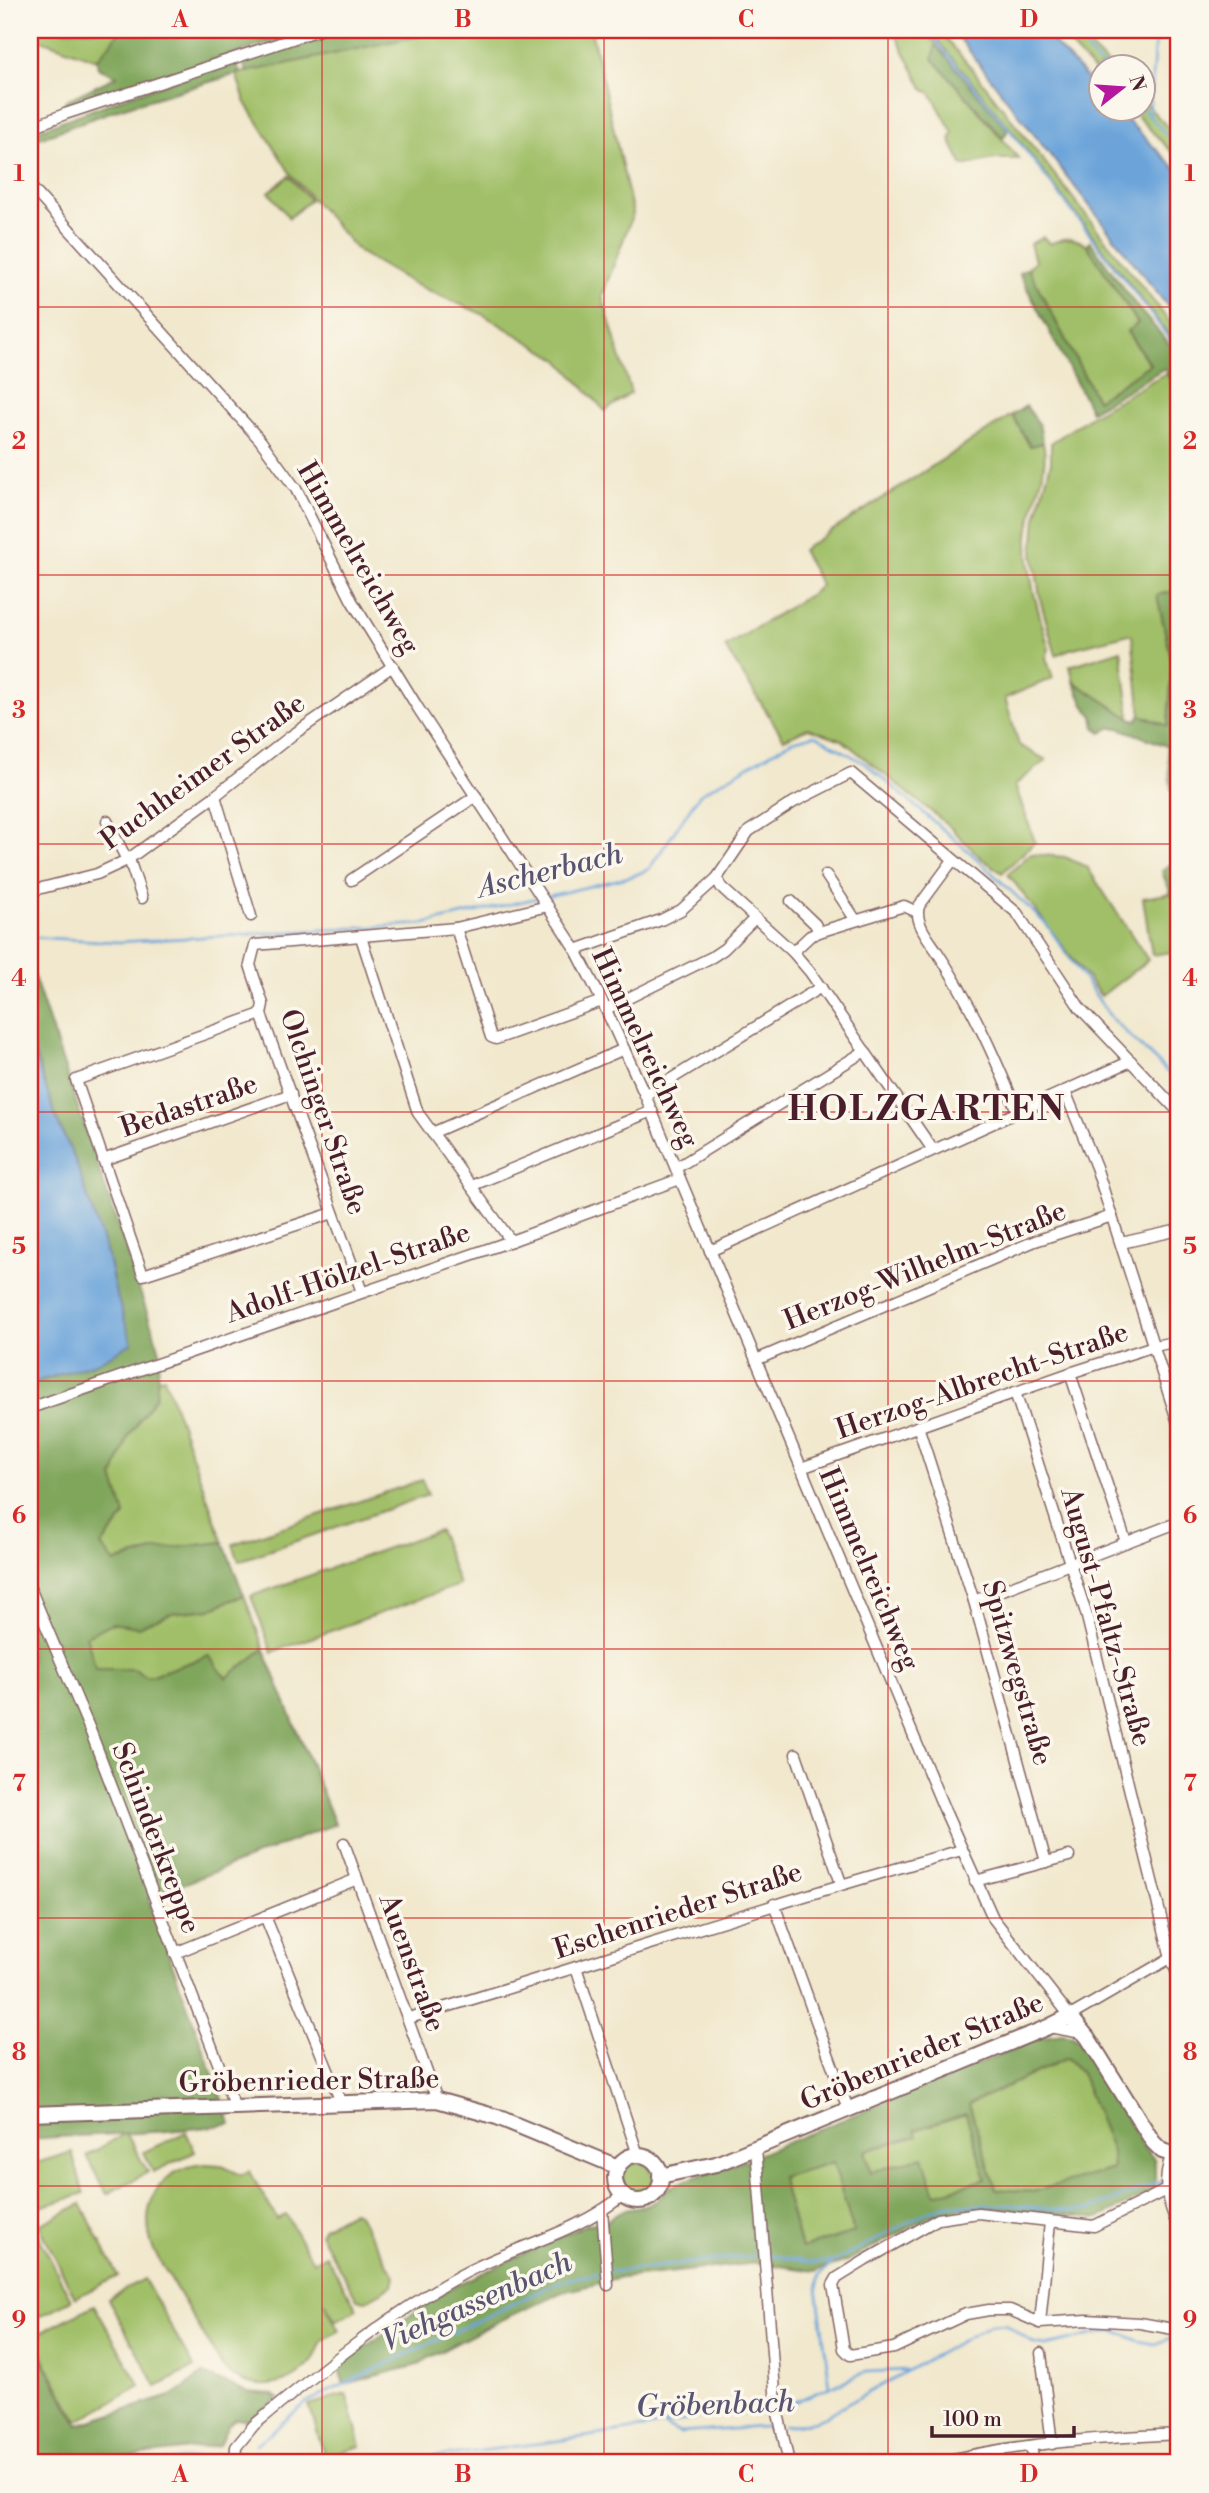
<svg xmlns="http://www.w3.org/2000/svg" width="1209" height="2493" viewBox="0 0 1209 2493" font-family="'Libre Bodoni',serif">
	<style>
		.built { fill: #f6d2c4 }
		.green { fill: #a0bf67; stroke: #756f49; stroke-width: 2 }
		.forest { fill: #80a65c; stroke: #656244; stroke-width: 2; fill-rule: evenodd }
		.water { fill: #6ca4da; stroke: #5b6282; stroke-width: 2 }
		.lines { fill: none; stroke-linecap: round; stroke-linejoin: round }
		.stream { stroke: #6ca4da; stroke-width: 2.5 }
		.street-casing { stroke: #846564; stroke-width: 13 }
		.secondary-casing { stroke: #846564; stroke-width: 18 }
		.street { stroke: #fff; stroke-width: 10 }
		.secondary { stroke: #fff; stroke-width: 14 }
		.grid { fill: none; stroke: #d62828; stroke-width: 2; stroke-opacity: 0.55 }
		.labels { text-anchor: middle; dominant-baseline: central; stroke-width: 7; stroke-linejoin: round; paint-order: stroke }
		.street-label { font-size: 28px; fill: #4a1f2b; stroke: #fbf7ec }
		.water-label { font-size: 30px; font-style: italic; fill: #585471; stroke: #fbf7ec }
		.district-label { font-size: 35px; font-weight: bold; letter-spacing: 2px; fill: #4a1f2b; stroke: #fbf7ec }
		.neatline { fill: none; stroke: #d62828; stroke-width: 2.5 }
		.grid-label { font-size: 23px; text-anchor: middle; font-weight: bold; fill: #d62828 }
	</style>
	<rect width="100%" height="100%" fill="#fbf7ec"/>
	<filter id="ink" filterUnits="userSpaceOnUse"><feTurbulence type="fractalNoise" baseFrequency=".0143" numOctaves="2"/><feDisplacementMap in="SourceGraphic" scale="14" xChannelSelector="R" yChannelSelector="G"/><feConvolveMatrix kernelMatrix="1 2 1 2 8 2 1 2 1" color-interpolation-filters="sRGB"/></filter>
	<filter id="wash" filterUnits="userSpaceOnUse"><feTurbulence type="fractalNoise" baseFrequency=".00686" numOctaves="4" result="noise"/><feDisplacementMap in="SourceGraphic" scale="28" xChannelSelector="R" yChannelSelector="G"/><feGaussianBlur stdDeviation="1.57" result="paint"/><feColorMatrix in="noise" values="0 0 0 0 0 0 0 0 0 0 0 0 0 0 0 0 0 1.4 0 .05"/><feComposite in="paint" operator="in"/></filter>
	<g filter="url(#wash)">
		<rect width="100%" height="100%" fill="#f1e8cd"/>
		<!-- built -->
		<path class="built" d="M225,2452L226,2463H134Z"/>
		<!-- green -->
		<g class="green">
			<path d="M30,30H121L97,60L30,36Z"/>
			<path d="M448,30H591L633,214L602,296L631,393L605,411L559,360L482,314L416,285L359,252L292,176L246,103L236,74Z"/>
			<path d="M893,30H925L936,44L934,59L1019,159H993L963,166L950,140L953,133L931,93L924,90Z"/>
			<path d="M929,30H939L973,70L1179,334V348L1006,123Z"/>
			<path d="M1055,30H1073L1109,66H1100V77Z"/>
			<path d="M1143,101L1179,139V159L1130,109L1142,108Z"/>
			<path d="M289,176L310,200L289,218L269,192Z"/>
			<path d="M1043,237L1050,244C1064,237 1074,236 1087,245L1138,324L1127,332L1150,365L1097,400L1028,268L1035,261L1030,244Z"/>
			<path d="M1166,373L1179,395V590L1157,595L1172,663L1168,727L1141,715L1132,636L1129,634L1070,649L1056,655L1041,603L1033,553L1036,518L1051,462V443L1094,414Z"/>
			<path d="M1012,415L1030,446L1043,443C1051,469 1029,509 1028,538C1027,577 1039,613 1049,649L1046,658L1053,678L1005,698L1019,745L1046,760L1015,785L1035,842L1002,873L981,858L948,825L842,740L808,728L784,739L725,647L814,592L821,585L802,550Z"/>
			<path d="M1121,650L1130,718L1074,682L1070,666Z"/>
			<path d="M1030,854L1065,857L1087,867L1148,960L1101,996L1008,874Z"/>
			<path d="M1173,893L1179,934V951L1152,955L1143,898Z"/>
			<path d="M164,1377L223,1542L157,1550L114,1562L101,1546L125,1515L113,1477L128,1437L156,1396L157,1379Z"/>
			<path d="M422,1480L428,1495L239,1561L233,1544Z"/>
			<path d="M439,1530L459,1585L272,1652L251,1596Z"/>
			<path d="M244,1595L264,1649L226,1678L209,1656L147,1677L134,1669H96L86,1636L112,1623L139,1626L171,1613L210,1609Z"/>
			<path d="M1067,2058L1082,2073L1112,2152L1113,2169L1033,2192L996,2189L969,2104Z"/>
			<path d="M966,2114L986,2179L935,2195L872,2173L865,2151L916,2136L915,2130Z"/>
			<path d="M186,2132L195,2152L153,2172L144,2152Z"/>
			<path d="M126,2133L148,2172L107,2194L86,2156Z"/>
			<path d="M72,2152L84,2194L30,2210V2165Z"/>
			<path d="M833,2162L854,2233L801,2248L781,2177Z"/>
			<circle cx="638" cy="2178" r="15"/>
			<path d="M206,2164L220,2165L241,2175L249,2171L277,2219L286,2215L313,2262L326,2255L357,2309L336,2321L324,2302L339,2331C333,2334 324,2338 321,2343C318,2350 316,2357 311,2363C286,2390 250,2393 223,2368L154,2251C137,2208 157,2167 206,2164Z"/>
			<path d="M81,2204L118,2276L75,2298L39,2225Z"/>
			<path d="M353,2211L357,2213L395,2276L393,2285L365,2301L357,2299L320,2234L324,2227Z"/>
			<path d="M34,2227L71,2300L30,2321V2230Z"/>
			<path d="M144,2279L194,2367L157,2387L108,2299Z"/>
			<path d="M94,2305L140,2386L78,2421L32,2337Z"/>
			<path d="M346,2394L361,2446L325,2457L309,2405Z"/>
		</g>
		<!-- forest -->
		<g class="forest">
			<path d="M121,30H302L283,39L160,76L71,106L66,105L65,101L117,76L98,68L97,60Z"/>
			<path d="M329,30H427L428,34L247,72L241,58Z"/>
			<path d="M936,44L1008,130L1003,138L933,59Z"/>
			<path d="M235,60L240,73L121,108L37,139L38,130L134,94Z"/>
			<path d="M1090,241L1138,308L1179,355V390L1165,368L1091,411L1019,273L1028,268L1097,400L1150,364L1127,331L1138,323L1087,245Z"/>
			<path d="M1026,406L1039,424L1043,443L1030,446L1012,415Z"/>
			<path d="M1179,590V914C1177,897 1166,887 1162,871L1167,866L1177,862L1173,811L1176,799L1171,790L1167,746L1119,728H1110L1101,733L1095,727L1093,716L1084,705L1074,682L1130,718L1137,720L1141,715L1168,726L1172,662L1157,595Z"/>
			<path d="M30,965L160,1351L156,1396L128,1437L113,1477L125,1515L101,1546L115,1562L157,1550L223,1542L244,1595L210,1609L171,1613L138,1627L112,1623L86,1636L96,1669H134L147,1677L209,1656L226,1678L264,1649L335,1824L148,1898L231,2124C164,2134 97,2134 30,2139V1384L98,1362L115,1290L108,1257L75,1160L58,1123L32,1045Z"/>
			<path d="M1062,2034L1073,2036L1084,2045L1143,2147L1155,2160V2191L1099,2218L1003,2209L966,2208L929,2217L847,2261L816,2271L757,2263L621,2278L562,2292L495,2323L428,2358L421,2364L344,2384L338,2366L448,2289L587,2224L606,2222C620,2207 627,2211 645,2206C660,2202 660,2193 671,2187C687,2178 706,2174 723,2169L1043,2037ZM1067,2058L1081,2073L1112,2152L1113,2169L1033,2192L996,2189L969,2104ZM966,2114L986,2179L935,2194L923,2157L871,2172L865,2151L917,2136L915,2130ZM833,2162L854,2232L801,2248L781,2177Z"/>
			<path d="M30,2336L78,2425L174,2395L203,2374L248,2392L272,2394L279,2399L248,2420L235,2419L228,2425L219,2445L80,2463H30Z"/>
		</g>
		<!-- water -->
		<g class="water">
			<path d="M953,30H1042L1100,92V108L1116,109L1179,172V321Z"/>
			<path d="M30,1043L58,1123L75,1160L108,1257L115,1290L132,1343L98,1362L30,1384Z"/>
		</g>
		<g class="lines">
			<!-- stream -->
			<g class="stream">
				<path d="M927,30L1009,129L1179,351"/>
				<path d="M1068,30L1102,66"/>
				<path d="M1142,108L1179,148"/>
				<path d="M1149,117L1155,40"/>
				<path d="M544,897L633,876L649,869L700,794L792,741L815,735L866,764L974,856L1047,925L1112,1019L1179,1083"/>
				<path d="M30,937L118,942L424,924L537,898"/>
				<path d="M1170,2180L1179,2178"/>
				<path d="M767,2255L815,2263L834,2262L927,2212L947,2205H1012L1070,2211L1090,2209L1164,2181"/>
				<path d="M610,2272L760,2255"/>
				<path d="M830,2387L817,2288L820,2275L832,2264"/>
				<path d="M780,2408L866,2372L906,2370"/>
				<path d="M663,2425L703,2416L774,2411"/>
				<path d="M783,2426L815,2422L990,2325L1006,2324L1034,2344L1046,2346L1113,2330L1139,2341L1155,2344L1179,2335"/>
				<path d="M256,2445L307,2402L561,2281L604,2272"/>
				<path d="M157,2463L226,2455"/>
				<path d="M386,2463L550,2442L663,2425L680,2433L776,2426"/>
			</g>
		</g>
	</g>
	<g filter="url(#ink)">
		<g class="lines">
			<defs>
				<g id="street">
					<path d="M30,128L65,114L319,30"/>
					<path d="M30,186L260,440L296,489L352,601L418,708L576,950L602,1001L645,1095L945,1811L993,1918L1070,2016L1179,1953"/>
					<path d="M215,796L251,916"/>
					<path d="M107,821L127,860"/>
					<path d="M129,859L142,898"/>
					<path d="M953,860L919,906C914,922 928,938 936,950C970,1001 994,1055 1017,1111"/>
					<path d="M826,875L855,919"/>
					<path d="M717,878L721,887L793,952L810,972L933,1150"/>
					<path d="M351,880L476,796"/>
					<path d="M30,891L97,874L127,860L215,796L291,736L393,666"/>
					<path d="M791,901L815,924L819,932"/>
					<path d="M456,928L491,1037L496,1039L602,1001"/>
					<path d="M361,937L418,1113L511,1241"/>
					<path d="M576,950L661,920L681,910L717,878L749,831L794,802L851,773L1017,913L1080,1008L1179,1112"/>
					<path d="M793,952L810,936L819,932L904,906L917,912"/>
					<path d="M606,1009L712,957L724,949L755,918"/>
					<path d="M261,1014L76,1080L143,1275L333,1213"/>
					<path d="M1065,1091L1096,1167L1179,1426"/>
					<path d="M645,1095L821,987"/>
					<path d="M432,1133L624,1049"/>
					<path d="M103,1160L291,1094"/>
					<path d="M676,1168L865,1051"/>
					<path d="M471,1186L652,1111"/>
					<path d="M1121,1243L1179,1230"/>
					<path d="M710,1251L1131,1061"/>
					<path d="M362,1292L261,1014L263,1004L250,965L255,945L456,928L548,906"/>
					<path d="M756,1360L1035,1241L1112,1216"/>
					<path d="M1070,1373L1126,1542"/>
					<path d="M1015,1392L1086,1613L1171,1958L1179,1978"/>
					<path d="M30,1408L511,1241L680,1179"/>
					<path d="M918,1426L974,1601L1046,1862L975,1881"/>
					<path d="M801,1468L1070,1373L1154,1346L1179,1341"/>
					<path d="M30,1588L90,1730L235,2107"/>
					<path d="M974,1601L1179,1522"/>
					<path d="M796,1754L841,1883"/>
					<path d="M344,1843L437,2100"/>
					<path d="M1046,1862L1069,1856"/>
					<path d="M774,1904L848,2109"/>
					<path d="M265,1916L341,2102"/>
					<path d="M175,1953L357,1879"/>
					<path d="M576,1967L638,2155"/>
					<path d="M409,2018C594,1964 776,1901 962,1850"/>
					<path d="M1049,2027L1082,2033"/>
					<path d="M756,2148L776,2404L789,2463"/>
					<path d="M1171,2155C1161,2189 1168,2198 1179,2231"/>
					<path d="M1179,2187L1166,2190L1094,2226L978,2213L938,2219L866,2260L837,2278L833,2285L844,2349L850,2355L894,2348L966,2314L989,2310H1010L1040,2323L1087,2320L1140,2323L1179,2330"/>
					<path d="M602,2210L608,2285"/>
					<path d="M1040,2323L1050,2222"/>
					<path d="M1041,2353L1052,2444"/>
					<path d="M1031,2446L1034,2463"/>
					<path d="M235,2463L236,2447L254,2425C317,2373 390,2314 461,2275C514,2246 576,2234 623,2195"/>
					<path d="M937,2463C1015,2443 1098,2438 1179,2434"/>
				</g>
				<g id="secondary">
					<path d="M30,2114L437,2100L497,2117L618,2167"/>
					<circle cx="638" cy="2178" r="23"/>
					<path d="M660,2176L716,2164L1048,2027L1070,2016L1088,2038L1153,2142L1162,2151L1179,2156"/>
				</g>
			</defs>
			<!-- street casing -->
			<use href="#street" class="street-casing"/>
			<!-- secondary casing -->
			<use href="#secondary" class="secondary-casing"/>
			<!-- street -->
			<use href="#street" class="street"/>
			<!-- secondary -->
			<use href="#secondary" class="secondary"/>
		</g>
	</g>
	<!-- grid -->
	<path class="grid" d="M322,30V2463M604,30V2463M888,30V2463M30,307H1179M30,575H1179M30,844H1179M30,1112H1179M30,1381H1179M30,1649H1179M30,1918H1179M30,2186H1179"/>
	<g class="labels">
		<!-- street labels -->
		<g class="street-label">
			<text transform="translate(358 558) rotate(60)">Himmelreichweg</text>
			<text transform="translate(203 772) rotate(-36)">Puchheimer Straße</text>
			<text transform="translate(645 1048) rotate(65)">Himmelreichweg</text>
			<text transform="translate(189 1106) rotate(-19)">Bedastraße</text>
			<text transform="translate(323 1112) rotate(71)">Olchinger Straße</text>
			<text transform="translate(925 1266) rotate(-22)">Herzog-Wilhelm-Straße</text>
			<text transform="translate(348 1273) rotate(-19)">Adolf-Hölzel-Straße</text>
			<text transform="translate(982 1381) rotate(-19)">Herzog-Albrecht-Straße</text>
			<text transform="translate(869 1569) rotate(67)">Himmelreichweg</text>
			<text transform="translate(1106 1617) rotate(74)">August-Pfaltz-Straße</text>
			<text transform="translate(1017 1673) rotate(74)">Spitzwegstraße</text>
			<text transform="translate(156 1838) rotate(69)">Schinderkreppe</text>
			<text transform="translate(678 1911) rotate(-18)">Eschenrieder Straße</text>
			<text transform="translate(412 1963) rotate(70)">Auenstraße</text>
			<text transform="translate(922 2052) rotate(-23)">Gröbenrieder Straße</text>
			<text transform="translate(309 2081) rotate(-1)">Gröbenrieder Straße</text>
		</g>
		<!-- water labels -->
		<g class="water-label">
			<text transform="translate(550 871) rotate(-14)">Ascherbach</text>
			<text transform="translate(477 2302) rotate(-24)">Viehgassenbach</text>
			<text transform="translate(715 2405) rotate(-2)">Gröbenbach</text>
		</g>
		<!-- district labels -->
		<g class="district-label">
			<text x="927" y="1109">HOLZGARTEN</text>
		</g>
	</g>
	<!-- margin -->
	<rect width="1209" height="2493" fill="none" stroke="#fbf7ec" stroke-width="77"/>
	<!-- north arrow -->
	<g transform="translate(1122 88) rotate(73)"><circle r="33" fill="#fbf7ec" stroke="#b4a19f" stroke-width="2"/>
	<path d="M0-5L12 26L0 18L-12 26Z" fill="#b5179e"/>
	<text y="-10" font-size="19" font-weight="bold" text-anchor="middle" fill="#4a1f2b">N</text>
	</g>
	<!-- scale -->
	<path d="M932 2426v10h142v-10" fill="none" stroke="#4a1f2b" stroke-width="3.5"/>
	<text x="943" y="2426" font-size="21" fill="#4a1f2b" stroke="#fbf7ec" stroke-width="5" paint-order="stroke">100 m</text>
	<rect x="38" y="38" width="1132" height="2416" class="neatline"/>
	<g class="grid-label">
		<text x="180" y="27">A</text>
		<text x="463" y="27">B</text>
		<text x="746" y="27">C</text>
		<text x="1029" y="27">D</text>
		<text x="19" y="181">1</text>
		<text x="1190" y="181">1</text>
		<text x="19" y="449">2</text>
		<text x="1190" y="449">2</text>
		<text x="19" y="718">3</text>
		<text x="1190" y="718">3</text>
		<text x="19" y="986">4</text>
		<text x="1190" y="986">4</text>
		<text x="19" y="1254">5</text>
		<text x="1190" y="1254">5</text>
		<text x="19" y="1523">6</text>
		<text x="1190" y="1523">6</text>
		<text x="19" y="1791">7</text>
		<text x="1190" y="1791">7</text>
		<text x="19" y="2060">8</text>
		<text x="1190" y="2060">8</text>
		<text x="19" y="2328">9</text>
		<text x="1190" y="2328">9</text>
		<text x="180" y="2482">A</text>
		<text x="463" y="2482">B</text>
		<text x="746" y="2482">C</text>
		<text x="1029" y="2482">D</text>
	</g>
</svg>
